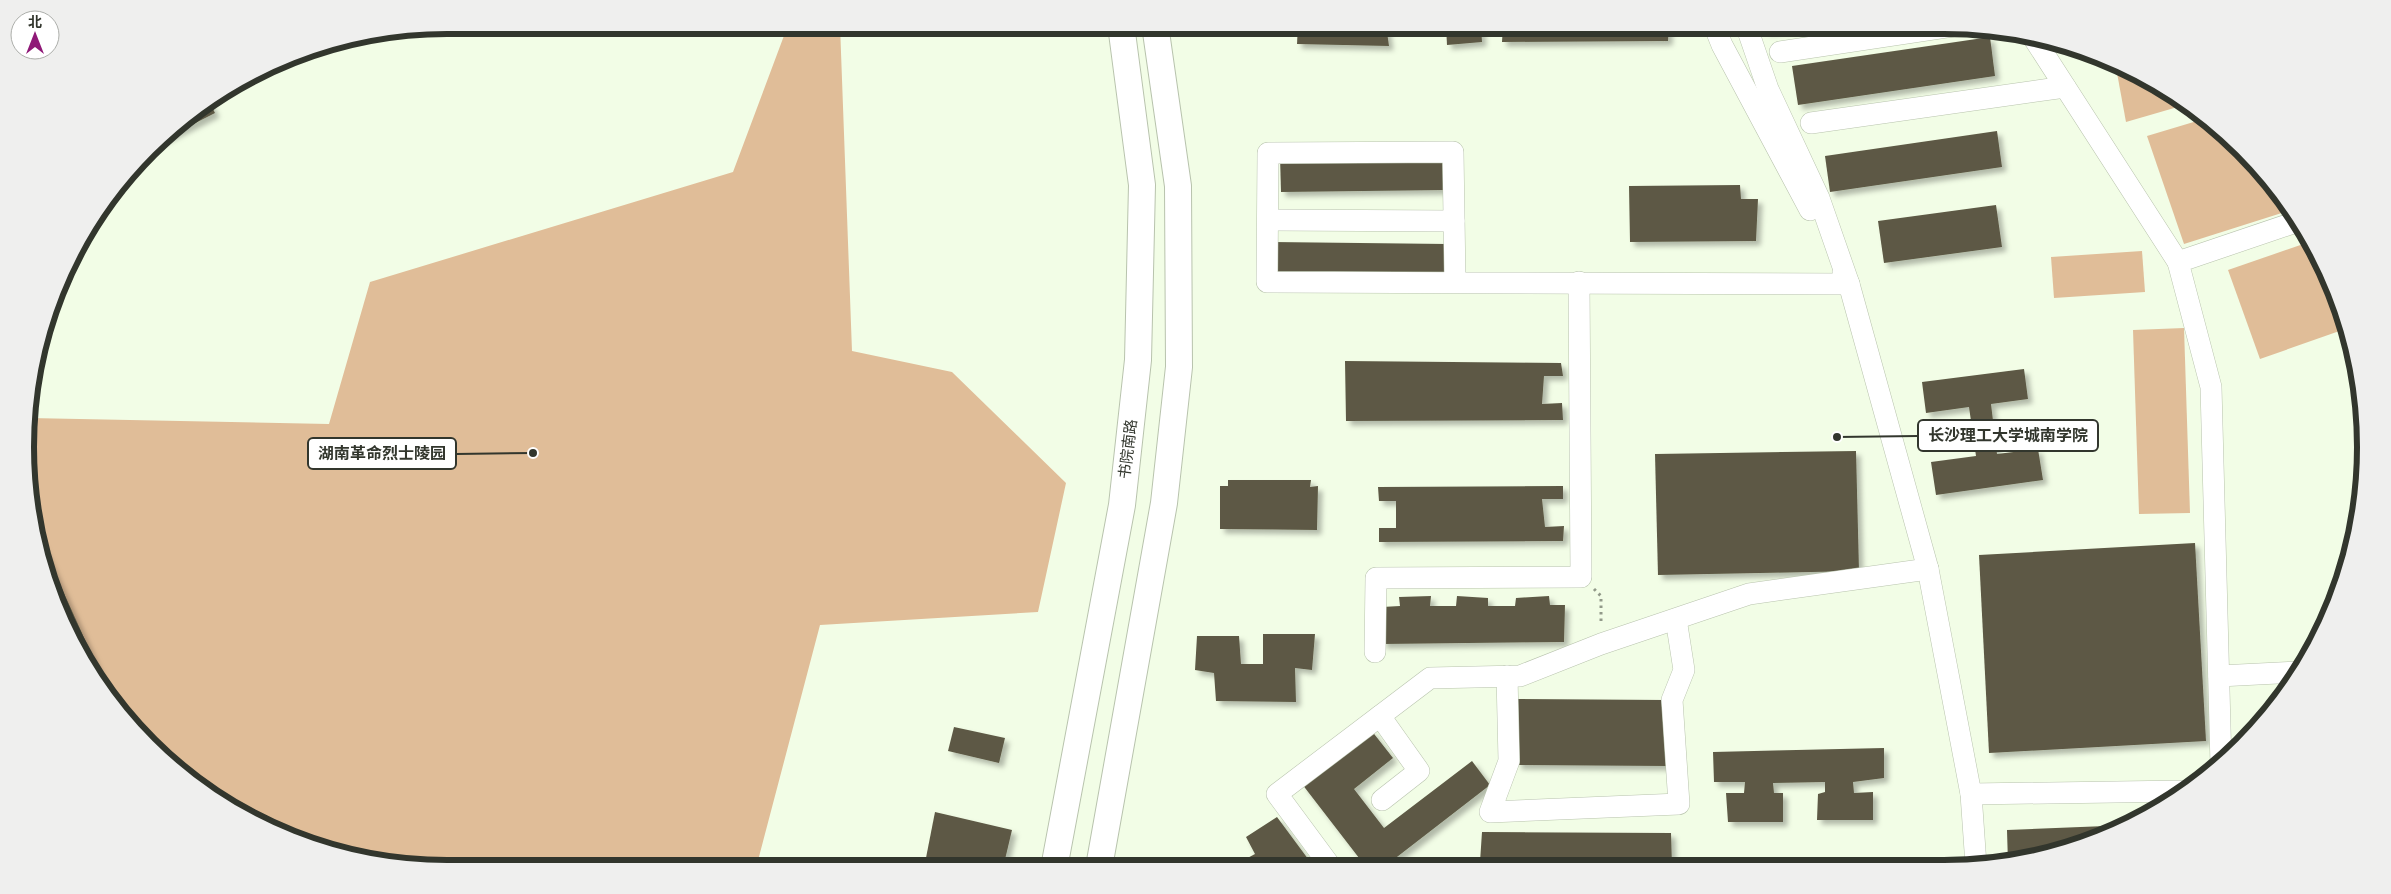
<svg xmlns="http://www.w3.org/2000/svg" width="2391" height="894" viewBox="0 0 2391 894" font-family="Raleway,'Noto Sans SC',sans-serif">
	<style>
		.green { fill: #e0bd98 }
		.building { fill: #5d5944; filter: url(#shadow) }
		.lines { fill: none; stroke-linecap: round; stroke-linejoin: round }
		.minor-casing { stroke: #b8c3ad; stroke-width: 22 }
		.major-casing { stroke: #b8c3ad; stroke-width: 28 }
		.path { stroke: #919989; stroke-width: 3; stroke-dasharray: 2.5 4; stroke-linecap: butt }
		.minor { stroke: #fff; stroke-width: 21 }
		.major { stroke: #fff; stroke-width: 26 }
		.labels { text-anchor: middle; dominant-baseline: central; stroke-width: 5; stroke-linejoin: round; paint-order: stroke }
		.street-label { font-size: 15px; fill: #32362d; stroke: #fff }
		.rim { fill: none; stroke: #32362d; stroke-width: 6 }
		.leader { fill: none; stroke: #32362d; stroke-width: 2 }
		.callout-dot { fill: #32362d; stroke: #fff; stroke-width: 2 }
		.callout { fill: #fff; stroke: #32362d; stroke-width: 2 }
		.callout-label { font-size: 16px; text-anchor: middle; font-weight: bold; fill: #32362d }
	</style>
	<defs>
		<filter id="shadow"><feDropShadow dx="4.5" dy="4.5" stdDeviation="2.5" flood-color="#0004"/></filter>
	</defs>
	<rect width="100%" height="100%" fill="#f2fde6"/>
	<!-- green -->
	<g class="green">
		<path d="M788,25H840L852,351L952,372L1066,483L1038,612L820,625L756,868L447,869L338,855L261,826L190,782L96,681L57,609L33,530L29,418L329,424L370,282L733,172Z"/>
		<path d="M2115,62L2131,69L2188,104L2126,122Z"/>
		<path d="M2207,118L2261,169L2291,210L2184,244L2147,136Z"/>
		<path d="M2312,241L2344,312L2348,328L2260,359L2228,270Z"/>
		<path d="M2142,251L2145,292L2054,298L2051,257Z"/>
		<path d="M2184,328L2190,513L2139,514L2133,330Z"/>
	</g>
	<!-- building -->
	<g class="building">
		<path d="M1298,25H1386L1389,46L1297,44Z"/>
		<path d="M1446,25H1481L1482,42L1447,45Z"/>
		<path d="M1503,25H1669L1668,41L1502,42Z"/>
		<path d="M1765,25H1802V26L1766,31Z"/>
		<path d="M1990,37L1995,76L1798,105L1792,66Z"/>
		<path d="M209,101L215,113L160,141L169,130Z"/>
		<path d="M1997,131L2002,167L1830,192L1825,156Z"/>
		<path d="M1446,155V190L1281,192L1280,156Z"/>
		<path d="M1740,185L1741,199H1758L1756,241L1630,242L1629,186Z"/>
		<path d="M1996,205L2002,247L1884,263L1878,221Z"/>
		<path d="M1272,242L1447,244L1448,276H1273Z"/>
		<path d="M1345,361L1561,363L1563,376H1544L1542,404L1562,403L1563,420L1346,421Z"/>
		<path d="M2024,369L2028,399L1991,404L1997,454L2038,449L2043,480L1936,495L1931,462L1976,456L1969,407L1926,413L1922,382Z"/>
		<path d="M1856,451L1859,571L1658,575L1655,454Z"/>
		<path d="M1228,480H1311L1310,487L1318,486L1317,530L1220,529V486H1228Z"/>
		<path d="M1563,486V499H1542L1545,527L1564,526L1563,541L1379,542V528H1396V501H1379L1378,487Z"/>
		<path d="M41,542L100,673L93,676L57,609L37,543Z"/>
		<path d="M2195,543L2206,741L1989,753L1979,555Z"/>
		<path d="M1431,596L1430,606H1456L1457,596L1488,598V606H1515L1516,598L1549,596L1550,605H1565L1564,642L1382,644V607L1400,606L1399,597Z"/>
		<path d="M1263,634H1315L1312,670L1295,668L1296,702L1216,701L1214,673L1195,670L1197,636H1239L1241,664H1263Z"/>
		<path d="M1518,699L1666,700L1668,766L1517,765Z"/>
		<path d="M954,727L1005,738L999,763L948,751Z"/>
		<path d="M1371,730L1393,758L1354,789L1384,828L1472,761L1490,785L1384,867H1366L1302,784Z"/>
		<path d="M1884,748V778L1853,782L1854,793L1873,792V820H1817L1818,794L1825,792V782L1773,783L1774,793H1783V822H1728L1726,793H1744L1745,782H1714L1713,752Z"/>
		<path d="M935,812L1012,830L1003,868H924Z"/>
		<path d="M1277,817L1314,867H1244L1240,862L1255,854L1246,837Z"/>
		<path d="M2131,825L2130,826L2008,863L2007,830Z"/>
		<path d="M1482,832L1671,833L1672,866L1460,867L1459,862H1480Z"/>
	</g>
	<g class="lines">
		<defs>
			<g id="minor">
				<path d="M1714,25L1722,45L1810,210"/>
				<path d="M2033,37L2178,262"/>
				<path d="M1780,52L1953,26"/>
				<path d="M1811,123L2065,87"/>
				<path d="M1268,220L1454,221"/>
				<path d="M1843,272L1849,284L1928,569L1971,794L1976,865"/>
				<path d="M1455,281L1453,152L1268,153L1267,282L1849,284L1819,198L1768,89L1746,25"/>
				<path d="M1375,652L1376,578L1581,577L1579,282"/>
				<path d="M1507,676L1509,761L1490,812L1679,804L1672,700L1684,670L1676,619"/>
				<path d="M2219,676L2298,672"/>
				<path d="M1380,716L1419,771L1382,800"/>
				<path d="M2221,765L2211,387L2178,262L2299,221"/>
				<path d="M1971,794L2183,791"/>
				<path d="M1331,867L1277,794L1430,678L1520,676L1601,644L1749,594L1928,569"/>
			</g>
			<g id="major">
				<path d="M1099,867L1164,503L1179,367L1178,186L1155,25"/>
				<path d="M1054,868L1122,505L1138,360L1142,185L1121,25"/>
			</g>
		</defs>
		<!-- minor casing -->
		<use href="#minor" class="minor-casing"/>
		<!-- major casing -->
		<use href="#major" class="major-casing"/>
		<!-- path -->
		<path class="path" d="M1594,589L1601,596V622"/>
		<!-- minor -->
		<use href="#minor" class="minor"/>
		<!-- major -->
		<use href="#major" class="major"/>
	</g>
	<g class="labels">
		<!-- street labels -->
		<g class="street-label">
			<text transform="translate(1128 449) rotate(-83)">书院南路</text>
		</g>
	</g>
	<!-- crop -->
	<path d="M0 0H2391V894H0ZM447 34H1944A413 413 0 0 1 2357 447V447A413 413 0 0 1 1944 860H447A413 413 0 0 1 34 447V447A413 413 0 0 1 447 34Z" fill="#efefee" fill-rule="evenodd"/>
	<path class="rim" d="M447 34H1944A413 413 0 0 1 2357 447V447A413 413 0 0 1 1944 860H447A413 413 0 0 1 34 447V447A413 413 0 0 1 447 34Z"/>
	<!-- callouts -->
	<path class="leader" d="M1837 437L1918 436M533 453L456 454"/>
	<g class="callout-dot">
		<circle cx="1837" cy="437" r="5"/>
		<circle cx="533" cy="453" r="5"/>
	</g>
	<g class="callout">
		<rect x="1918" y="420" width="180" height="31" rx="5"/>
		<rect x="308" y="438" width="148" height="31" rx="5"/>
	</g>
	<g class="callout-label">
		<text x="2008" y="441">长沙理工大学城南学院</text>
		<text x="382" y="459">湖南革命烈士陵园</text>
	</g>
	<!-- north arrow -->
	<g transform="translate(35 35)"><circle r="24" fill="#ffffff" stroke="#adafab"/>
	<path d="M0-4L9 19L0 12L-9 19Z" fill="#8f1877"/>
	<text y="-8" font-size="14" font-weight="bold" text-anchor="middle" fill="#32362d">北</text>
	</g>
</svg>
